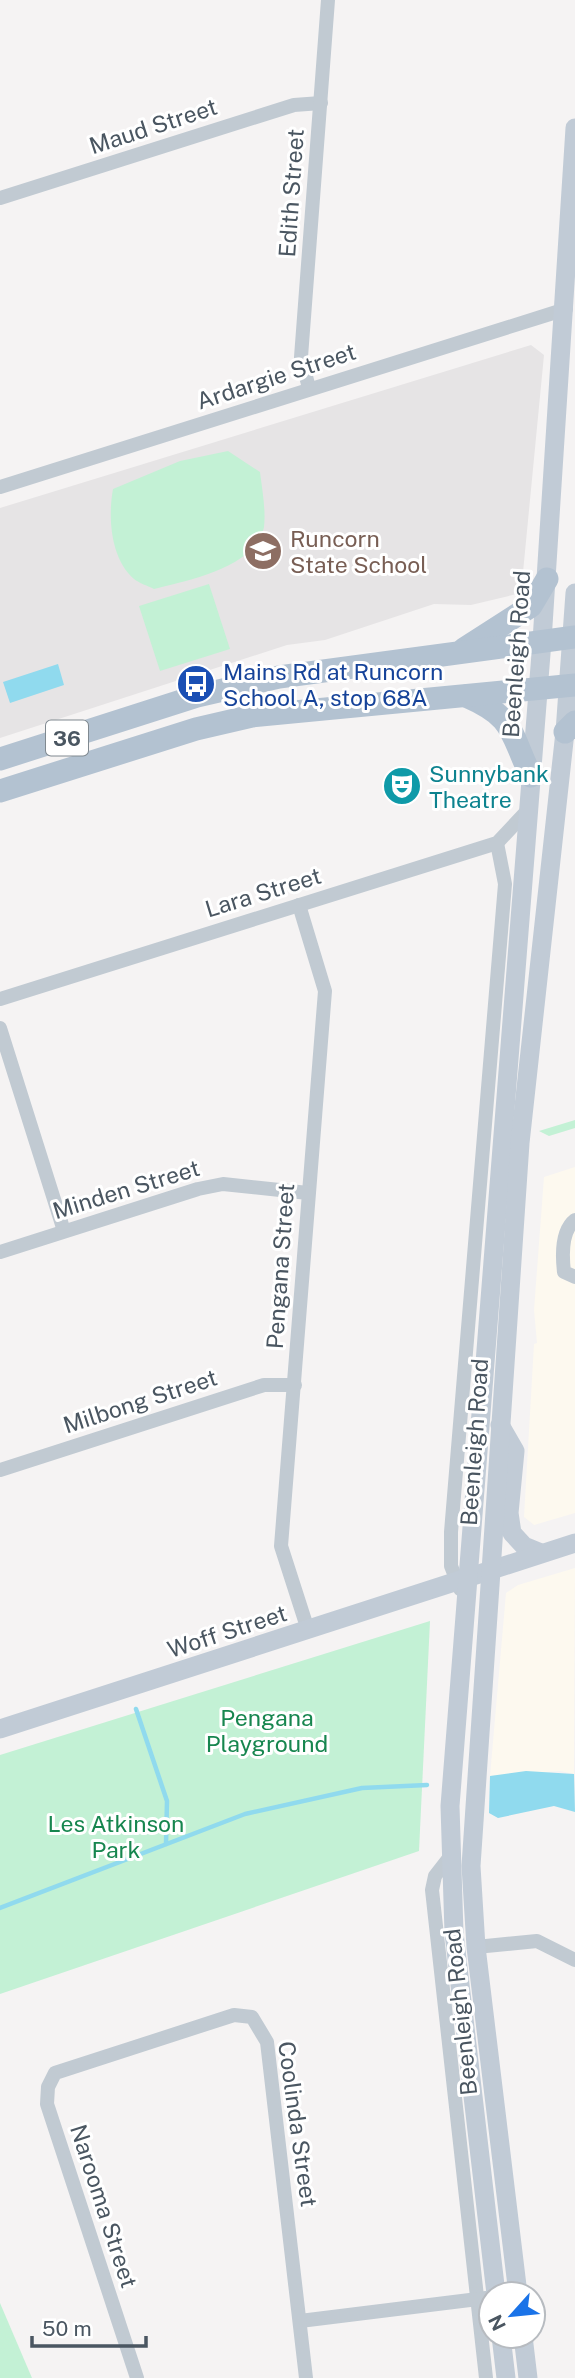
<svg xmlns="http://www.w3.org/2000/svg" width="575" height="2378" viewBox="0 0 575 2378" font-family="'Public Sans',sans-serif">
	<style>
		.commercial { fill: #fdf9ef }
		.education { fill: #e6e4e5 }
		.green { fill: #c3f1d5 }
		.water { fill: #90daee }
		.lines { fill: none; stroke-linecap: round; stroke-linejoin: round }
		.stream { stroke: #90daee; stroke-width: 4.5 }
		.street { stroke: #c1cad2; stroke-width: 14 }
		.secondary { stroke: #c1cbd6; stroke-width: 19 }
		.primary { stroke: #b3c2d1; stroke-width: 23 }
		.labels { text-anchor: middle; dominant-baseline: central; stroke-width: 6; stroke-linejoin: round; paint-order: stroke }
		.shield { fill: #fff; stroke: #808990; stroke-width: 2 }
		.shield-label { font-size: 21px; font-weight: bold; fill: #4a5661 }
		.street-label { font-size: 23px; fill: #4a5661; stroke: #fff }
		.education-label { font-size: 23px; fill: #785e54; stroke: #fff; text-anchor: start }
		.transit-label { font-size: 23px; fill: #164399; stroke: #fff; text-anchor: start }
		.culture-label { font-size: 23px; fill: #0d838f; stroke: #fff; text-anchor: start }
		.park-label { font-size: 23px; fill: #17864f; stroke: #fff }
	</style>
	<rect width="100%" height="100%" fill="#f5f3f3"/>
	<!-- commercial -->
	<g class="commercial">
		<path d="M575,1167V1513L534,1525L524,1517L534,1344L537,1343L534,1310L544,1177Z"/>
		<path d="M575,1568L574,1774L560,1771L490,1776L506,1593L518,1585Z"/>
	</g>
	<!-- education -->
	<path class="education" d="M531,345L544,355L521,593L471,605L434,604L325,640L287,645L0,738V508Z"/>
	<!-- green -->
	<g class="green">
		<path d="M228,451L260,472C262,489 266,509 264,527C257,567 185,581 154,589C148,586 139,583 134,579C110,558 108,516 113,489L180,461Z"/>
		<path d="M209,584L230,649L160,671L139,606Z"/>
		<path d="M575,1120V1128L549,1136L539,1131Z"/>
		<path d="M430,1621L419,1851L0,1994V1755Z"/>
		<path d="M0,2303L32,2378H0Z"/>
	</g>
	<!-- water -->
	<g class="water">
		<path d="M58,664L64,685L10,703L3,682Z"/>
		<path d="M526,1771L574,1774L575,1812L554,1806L498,1818L489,1813L490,1776Z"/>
	</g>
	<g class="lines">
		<!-- stream -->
		<g class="stream">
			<path d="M136,1709L167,1801L166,1844"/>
			<path d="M0,1908L245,1814L362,1788L427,1785"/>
		</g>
		<!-- street -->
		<g class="street">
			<path d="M0,198L294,105L321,103"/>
			<path d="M309,388L301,357L328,0"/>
			<path d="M0,487L566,309"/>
			<path d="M299,905L325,991L281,1546L308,1630"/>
			<path d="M0,999L497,843L527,811"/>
			<path d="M0,1028L64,1231"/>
			<path d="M575,1220C561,1231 562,1255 564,1272L575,1277"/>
			<path d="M0,1252L198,1189L223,1184L308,1193"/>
			<path d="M0,1470L264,1385H295"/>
			<path d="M460,1589L451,1566V1532L505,884L497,843"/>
			<path d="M449,1858L435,1876L432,1890L486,2378"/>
			<path d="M476,1947L537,1941L575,1960"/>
			<path d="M300,2321L486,2298"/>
			<path d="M137,2378L47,2104L48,2087L55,2073L234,2015L252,2017L267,2042L306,2378"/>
		</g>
		<!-- secondary -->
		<g class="secondary">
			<path d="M500,1425L515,1451L509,1513L512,1533L524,1546L541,1553"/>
			<path d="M0,1729L575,1543"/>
			<path d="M496,2294L454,1933L450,1806L542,641L575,128"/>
			<path d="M518,2294L476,1947L471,1866L520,1143L565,732L575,593"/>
			<path d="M501,2336L506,2378"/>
			<path d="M523,2336L528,2378"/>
		</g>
		<!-- primary -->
		<g class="primary">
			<path d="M464,649L531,606L547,579"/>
			<path d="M466,696C516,718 509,731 531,776"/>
			<path d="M565,732L575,722"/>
			<path d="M0,759L197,696L279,677L575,637"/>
			<path d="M0,791L196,729L252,716L575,685"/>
		</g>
	</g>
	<!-- icons -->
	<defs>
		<symbol id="school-disc" viewBox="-11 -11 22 22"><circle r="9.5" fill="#8d6e63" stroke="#fff"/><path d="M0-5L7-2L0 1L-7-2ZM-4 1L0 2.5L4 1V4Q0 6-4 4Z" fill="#fff"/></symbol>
		<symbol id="bus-disc" viewBox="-11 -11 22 22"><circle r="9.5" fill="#1a4fb4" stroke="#fff"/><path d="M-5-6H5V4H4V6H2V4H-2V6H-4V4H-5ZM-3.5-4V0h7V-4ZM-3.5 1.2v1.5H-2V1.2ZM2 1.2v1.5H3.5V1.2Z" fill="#fff"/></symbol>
		<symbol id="theatre-disc" viewBox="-11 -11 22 22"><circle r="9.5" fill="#0f9aa8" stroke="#fff"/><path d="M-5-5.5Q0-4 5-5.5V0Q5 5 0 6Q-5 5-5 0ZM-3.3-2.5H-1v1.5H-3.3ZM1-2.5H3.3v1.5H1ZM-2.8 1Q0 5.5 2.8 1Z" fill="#fff"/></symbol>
	</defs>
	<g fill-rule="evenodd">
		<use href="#school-disc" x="241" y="529" width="44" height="44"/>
		<use href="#bus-disc" x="174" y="662" width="44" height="44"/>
		<use href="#theatre-disc" x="380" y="764" width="44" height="44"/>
	</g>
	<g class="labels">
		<!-- shield labels -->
		<rect class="shield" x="46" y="720.5" width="42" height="35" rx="5"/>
		<g class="shield-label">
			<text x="67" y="738">36</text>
		</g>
		<!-- street labels -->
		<g class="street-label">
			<text transform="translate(153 126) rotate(-18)">Maud Street</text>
			<text transform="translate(291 193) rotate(-86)">Edith Street</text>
			<text transform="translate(276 376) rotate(-18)">Ardargie Street</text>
			<text transform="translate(516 654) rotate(-86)">Beenleigh Road</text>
			<text transform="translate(263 892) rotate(-17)">Lara Street</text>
			<text transform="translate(126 1189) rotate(-17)">Minden Street</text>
			<text transform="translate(280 1266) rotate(-86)">Pengana Street</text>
			<text transform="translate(140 1401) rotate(-18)">Milbong Street</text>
			<text transform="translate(474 1442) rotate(-86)">Beenleigh Road</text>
			<text transform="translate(227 1631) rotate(-18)">Woff Street</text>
			<text transform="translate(460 2012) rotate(-96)">Beenleigh Road</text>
			<text transform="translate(298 2124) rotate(82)">Coolinda Street</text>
			<text transform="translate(104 2206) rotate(72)">Narooma Street</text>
		</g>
		<!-- education labels -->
		<g class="education-label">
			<text x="290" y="538">Runcorn<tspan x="290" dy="26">State School</tspan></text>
		</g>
		<!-- transit labels -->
		<g class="transit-label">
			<text x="223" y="671">Mains Rd at Runcorn<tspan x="223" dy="26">School A, stop 68A</tspan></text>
		</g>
		<!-- culture labels -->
		<g class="culture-label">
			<text x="429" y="773">Sunnybank<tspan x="429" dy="26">Theatre</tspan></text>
		</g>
		<!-- park labels -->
		<g class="park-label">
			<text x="267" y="1717">Pengana<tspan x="267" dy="26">Playground</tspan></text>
			<text x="116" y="1823">Les Atkinson<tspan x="116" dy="26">Park</tspan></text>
		</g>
	</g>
	<!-- north arrow -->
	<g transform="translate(512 2315) rotate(243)"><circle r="33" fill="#ffffff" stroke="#b7bbc0" stroke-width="2"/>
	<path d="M0-5L12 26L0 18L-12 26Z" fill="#1a73e8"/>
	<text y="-10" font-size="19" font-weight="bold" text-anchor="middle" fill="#4a5661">N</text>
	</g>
	<!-- scale -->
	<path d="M32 2336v10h114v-10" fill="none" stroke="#4a5661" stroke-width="3.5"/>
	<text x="42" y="2336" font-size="21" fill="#4a5661" stroke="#ffffff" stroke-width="5" paint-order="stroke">50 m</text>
</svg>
